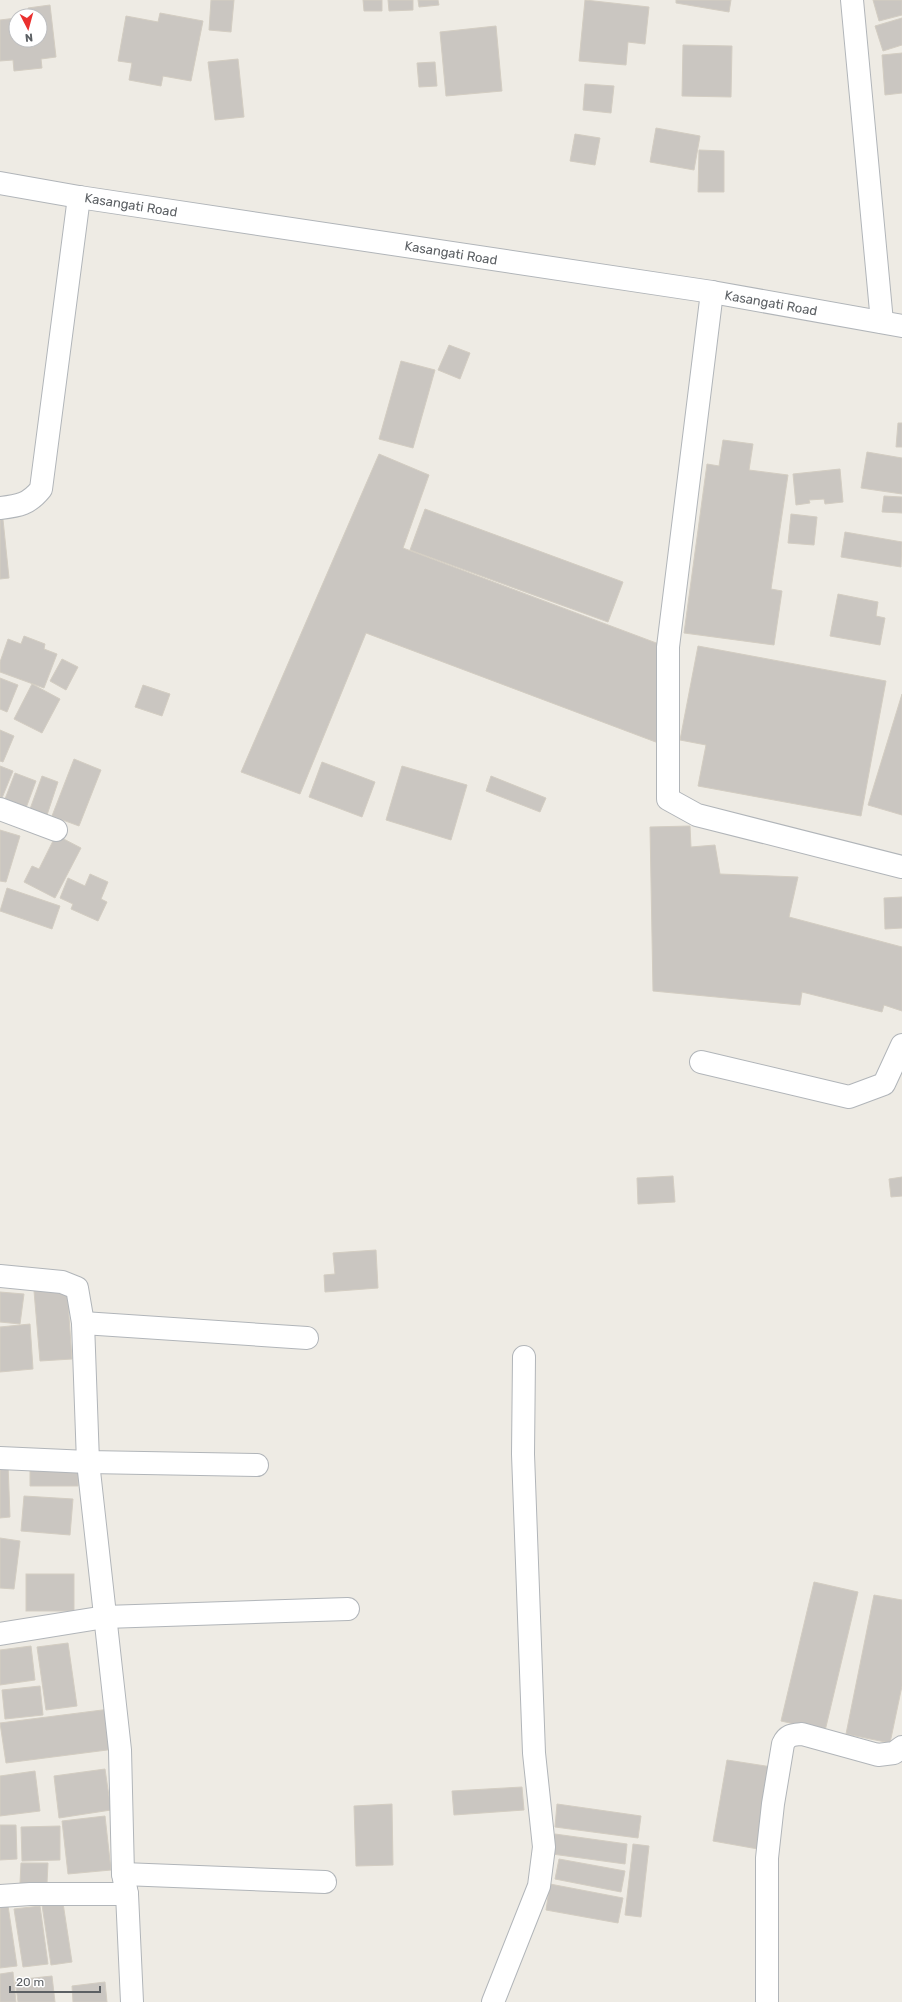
<svg xmlns="http://www.w3.org/2000/svg" width="902" height="2002" viewBox="0 0 902 2002" font-family="Rubik,sans-serif">
	<style>
		.building { fill: #cac6c1; stroke: #d3cdc2 }
		.lines { fill: none; stroke-linecap: round; stroke-linejoin: round }
		.minor-casing { stroke: #b1b5b9; stroke-width: 24 }
		.minor { stroke: #fff; stroke-width: 22 }
		.labels { text-anchor: middle; dominant-baseline: central; stroke-width: 3; stroke-linejoin: round; paint-order: stroke }
		.street-label { font-size: 13px; fill: #5c6064; stroke: #fff }
	</style>
	<rect width="100%" height="100%" fill="#eeebe4"/>
	<!-- building -->
	<g class="building">
		<path d="M211,0H234L231,32L209,30Z"/>
		<path d="M363,0H382V11H364Z"/>
		<path d="M388,0H413V10L389,11Z"/>
		<path d="M418,0H438L439,5L419,7Z"/>
		<path d="M585,0L649,7L645,44L628,42L626,65L579,61Z"/>
		<path d="M676,0H731L729,12L676,3Z"/>
		<path d="M873,0H902V15L879,21Z"/>
		<path d="M50,5L56,57L41,59L42,68L14,71L13,60L0,61V20L16,18V40H40V16H29L28,8Z"/>
		<path d="M160,13L203,21L191,81L163,76L161,86L129,80L132,63L118,61L126,16L158,22Z"/>
		<path d="M902,18V45L883,51L875,26Z"/>
		<path d="M496,26L502,91L446,96L440,32Z"/>
		<path d="M683,45L732,46L731,97L682,96Z"/>
		<path d="M902,53V93L885,95L882,55Z"/>
		<path d="M238,59L244,117L215,120L208,62Z"/>
		<path d="M435,62L437,86L419,87L417,63Z"/>
		<path d="M585,84L614,86L611,113L583,110Z"/>
		<path d="M656,128L700,136L694,170L650,162Z"/>
		<path d="M575,134L600,138L595,165L570,161Z"/>
		<path d="M699,150L724,151V192H698Z"/>
		<path d="M449,345L470,353L460,379L438,370Z"/>
		<path d="M401,361L435,370L413,448L379,439Z"/>
		<path d="M898,423H902V447H896Z"/>
		<path d="M723,440L753,444L749,470L788,475L771,589L782,591L774,645L684,633L707,464L719,466Z"/>
		<path d="M867,452L902,458V494L861,488Z"/>
		<path d="M379,454L429,475L403,548L659,644L661,744L366,633L300,794L241,772Z"/>
		<path d="M840,469L843,502L825,504L824,499L809,500L810,503L796,505L793,474Z"/>
		<path d="M884,496L902,497V513L882,512Z"/>
		<path d="M425,509L623,582L608,622L410,550Z"/>
		<path d="M0,510H2L9,578L0,579Z"/>
		<path d="M791,514L817,517L814,545L788,543Z"/>
		<path d="M845,532L902,542L901,567L841,557Z"/>
		<path d="M838,594L878,602L876,616L885,618L880,645L830,636Z"/>
		<path d="M24,636L45,644L44,649L57,654L44,688L0,672V662L8,639L21,644Z"/>
		<path d="M698,646L886,681L861,816L698,786L706,745L680,740Z"/>
		<path d="M62,659L78,667L66,690L50,681Z"/>
		<path d="M0,678L18,685L7,712L0,709Z"/>
		<path d="M32,684L60,699L42,733L14,719Z"/>
		<path d="M143,685L170,694L162,716L135,707Z"/>
		<path d="M902,694V815L868,805Z"/>
		<path d="M0,730L14,736L3,762L0,761Z"/>
		<path d="M74,759L101,770L79,826L52,816Z"/>
		<path d="M322,762L375,782L362,817L309,797Z"/>
		<path d="M0,766L13,771L2,798L0,797Z"/>
		<path d="M402,766L467,785L451,840L386,820Z"/>
		<path d="M15,773L36,781L26,808L5,799Z"/>
		<path d="M42,776L58,782L47,815L30,809Z"/>
		<path d="M491,776L546,798L540,812L486,791Z"/>
		<path d="M690,826L691,847L715,845L720,874L798,877L789,917L902,947V1011L884,1005L882,1012L802,992L800,1005L653,991L650,827Z"/>
		<path d="M0,830L20,836L6,882L0,881Z"/>
		<path d="M56,835L81,848L55,898L24,882L32,866L39,869Z"/>
		<path d="M90,874L108,882L101,899L107,902L98,921L71,909L73,904L60,898L68,878L85,886Z"/>
		<path d="M7,888L60,906L52,929L0,911Z"/>
		<path d="M902,897V928L885,929L884,898Z"/>
		<path d="M673,1176L675,1202L638,1204L637,1178Z"/>
		<path d="M902,1177V1196L891,1197L889,1179Z"/>
		<path d="M376,1250L378,1288L325,1292L324,1275L335,1274L333,1253Z"/>
		<path d="M67,1289L72,1359L40,1361L34,1291Z"/>
		<path d="M0,1292L24,1294L20,1324L0,1322Z"/>
		<path d="M30,1324L33,1369L0,1372V1327Z"/>
		<path d="M78,1462V1486H30V1463Z"/>
		<path d="M8,1464L10,1517L0,1518V1465Z"/>
		<path d="M24,1496L73,1499L70,1535L21,1531Z"/>
		<path d="M0,1538L20,1541L14,1589L0,1588Z"/>
		<rect x="26" y="1574" width="48" height="37"/>
		<path d="M814,1582L858,1592L825,1731L781,1721Z"/>
		<path d="M874,1595L902,1600V1686L890,1743L846,1734Z"/>
		<path d="M68,1643L77,1706L46,1710L37,1647Z"/>
		<path d="M31,1646L35,1680L0,1685V1650Z"/>
		<path d="M40,1686L43,1715L5,1719L2,1690Z"/>
		<path d="M110,1709L115,1749L6,1763L0,1723Z"/>
		<path d="M727,1760L772,1767L758,1849L713,1841Z"/>
		<path d="M105,1769L111,1810L59,1818L54,1776Z"/>
		<path d="M35,1771L40,1811L0,1816V1776Z"/>
		<path d="M522,1787L524,1810L454,1815L452,1791Z"/>
		<path d="M392,1804L393,1865L356,1866L354,1806Z"/>
		<path d="M557,1804L641,1816L638,1838L555,1827Z"/>
		<path d="M105,1816L111,1870L68,1874L62,1821Z"/>
		<path d="M0,1825H16L17,1859L0,1860Z"/>
		<path d="M60,1826V1860L22,1861L21,1827Z"/>
		<path d="M555,1834L627,1844L625,1864L552,1854Z"/>
		<path d="M633,1844L649,1846L641,1917L625,1915Z"/>
		<path d="M559,1859L625,1871L621,1892L555,1879Z"/>
		<path d="M21,1863H48L47,1883H20Z"/>
		<path d="M550,1884L623,1898L618,1923L546,1910Z"/>
		<path d="M7,1899L17,1966L0,1968V1900Z"/>
		<path d="M63,1903L72,1962L51,1965L42,1905Z"/>
		<path d="M40,1906L48,1964L23,1967L14,1909Z"/>
		<path d="M13,1972L16,2002H0V1974Z"/>
		<path d="M52,1976L55,2002H18L15,1980Z"/>
		<path d="M105,1982L107,2002H73L72,1986Z"/>
	</g>
	<g class="lines">
		<defs>
			<g id="minor">
				<path d="M852,0L882,322"/>
				<path d="M0,183L79,197L712,292L902,326"/>
				<path d="M712,292L668,647V799L697,815L902,867"/>
				<path d="M0,508C19,506 29,504 41,489L79,197"/>
				<path d="M0,809L56,830"/>
				<path d="M701,1062L849,1097L884,1084L902,1045"/>
				<path d="M0,1276L62,1282L77,1288L83,1323L88,1462L120,1750L123,1874L127,1894L132,2002"/>
				<path d="M83,1323L307,1338"/>
				<path d="M0,1458L88,1462L257,1465"/>
				<path d="M0,1634L105,1617L348,1609"/>
				<path d="M123,1874L325,1882"/>
				<path d="M0,1896L30,1894H127"/>
				<path d="M493,2002L539,1886L544,1847L534,1753L523,1454L524,1357"/>
				<path d="M767,2002V1858L773,1804L783,1744C787,1735 792,1735 802,1734L878,1755L894,1753L902,1747"/>
			</g>
		</defs>
		<!-- minor casing -->
		<use href="#minor" class="minor-casing"/>
		<!-- minor -->
		<use href="#minor" class="minor"/>
	</g>
	<g class="labels">
		<!-- street labels -->
		<g class="street-label">
			<text transform="translate(131 205) rotate(9)">Kasangati Road</text>
			<text transform="translate(451 253) rotate(9)">Kasangati Road</text>
			<text transform="translate(771 303) rotate(10)">Kasangati Road</text>
		</g>
	</g>
	<!-- north arrow -->
	<g transform="translate(28 28) rotate(174)"><circle r="19" fill="#ffffff" stroke="#bebfc1"/>
	<path d="M0-3L7 15L0 10L-7 15Z" fill="#ea302e"/>
	<text y="-6" font-size="11" font-weight="bold" text-anchor="middle" fill="#5c6064">N</text>
	</g>
	<!-- scale -->
	<path d="M10 1986v6h90v-6" fill="none" stroke="#5c6064" stroke-width="2"/>
	<text x="16" y="1986" font-size="12" fill="#5c6064" stroke="#ffffff" stroke-width="3" paint-order="stroke">20 m</text>
</svg>
